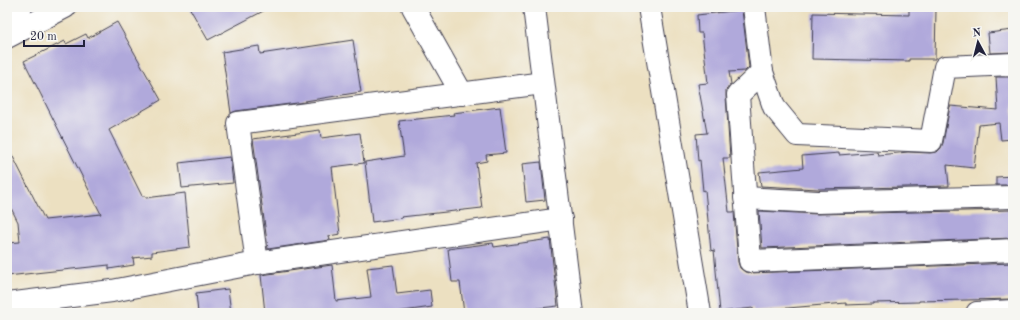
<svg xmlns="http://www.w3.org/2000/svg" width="1020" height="320" viewBox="0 0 1020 320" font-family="'Old Standard TT',serif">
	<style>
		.building { fill: #b0a9db }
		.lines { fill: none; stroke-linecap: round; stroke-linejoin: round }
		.street-casing { stroke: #403e4f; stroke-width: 24 }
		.secondary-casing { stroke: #403e4f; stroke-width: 24 }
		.street { stroke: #fff; stroke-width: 22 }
		.secondary { stroke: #fff; stroke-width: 22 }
	</style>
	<rect width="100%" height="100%" fill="#f6f6f2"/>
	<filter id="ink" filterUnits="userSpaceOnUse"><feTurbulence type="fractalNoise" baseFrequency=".025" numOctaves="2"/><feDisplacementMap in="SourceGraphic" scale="8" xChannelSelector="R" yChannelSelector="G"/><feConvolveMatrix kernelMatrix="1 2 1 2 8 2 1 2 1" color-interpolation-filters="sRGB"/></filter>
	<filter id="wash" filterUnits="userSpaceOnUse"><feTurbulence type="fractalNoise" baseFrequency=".012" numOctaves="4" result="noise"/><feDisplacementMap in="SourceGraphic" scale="16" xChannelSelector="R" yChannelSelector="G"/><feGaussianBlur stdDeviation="0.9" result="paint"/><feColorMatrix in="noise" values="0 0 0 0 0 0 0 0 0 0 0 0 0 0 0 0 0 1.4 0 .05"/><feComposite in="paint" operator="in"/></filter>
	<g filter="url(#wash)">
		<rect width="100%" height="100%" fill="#ece0c1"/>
		<g id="blocks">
			<!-- building -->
			<g class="building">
				<path d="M189,7H271L208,40Z"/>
				<path d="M909,8L936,9L935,59H909V61L812,59L813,13L909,15Z"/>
				<path d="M742,10L749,67L745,71L729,72L731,84L726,90V96L730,158H723L729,212H734L738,262L740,268L745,272L750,273L1013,263V299L919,301V302L873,303V304L846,305V303L753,311V308L720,312L714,250L711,251L705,190L703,191L700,160L698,161L696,134L707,133L698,84L708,83L702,33H698L697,15Z"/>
				<path d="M117,22L161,100L109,130L142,196H146V198L185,193L190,247L152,252V256L133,258L134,265L109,269V265L7,276V243L20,242L18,222L7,200V145L45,220L101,214L24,61L65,41L66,44L86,34L88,38Z"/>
				<path d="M1013,30V52L990,53L988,33Z"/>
				<path d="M353,40L361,92L305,101V102L236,111L231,113L222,52L259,46L260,54Z"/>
				<path d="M996,77H1013V139L1001,140L999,123L979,125L974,168L947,165L949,186L818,189L761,186L759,172L803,168L802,156L839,153V155L877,152L878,155L908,152L930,153L937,152L941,148L943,143L950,106L998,110Z"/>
				<path d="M500,107L506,153L486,155L487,161L476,163L482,208L401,217L402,218L372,222L365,162L404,156L399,121L454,115L453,113Z"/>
				<path d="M320,130L321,138L360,133L364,163L332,167L340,234L329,236L330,240L268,249L253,139Z"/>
				<path d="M230,157L233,183L182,188L179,163Z"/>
				<path d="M541,162L545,200L526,202L522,164Z"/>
				<path d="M1013,176V185H996V177Z"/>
				<path d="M1013,210V238L762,248L759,211L818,214Z"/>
				<path d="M550,239L558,306L514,311V309L484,313H464L460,282H452L448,249L493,243L494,247Z"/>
				<path d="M332,265L336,301L371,297L367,268L393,265L397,294L430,290L432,307L396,312V313H265L261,275Z"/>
				<path d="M228,289L231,313H198L196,293Z"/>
			</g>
		</g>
	</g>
	<g filter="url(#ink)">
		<use href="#blocks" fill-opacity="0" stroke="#403e4f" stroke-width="1"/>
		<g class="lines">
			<defs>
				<g id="street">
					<path d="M413,7L462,94"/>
					<path d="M534,7L572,313"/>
					<path d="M649,7L700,313"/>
					<path d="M754,7L762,72L774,107L797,135L931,141L945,67L1013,64"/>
					<path d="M762,72L738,95L750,261L926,254L1013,250"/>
					<path d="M745,198L818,202L1013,197"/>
					<path d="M257,263L238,123L543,83"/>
					<path d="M7,304L112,291L257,263L561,219"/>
					<path d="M977,313L1013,311"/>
				</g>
				<g id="secondary">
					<path d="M7,14L21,7"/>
					<path d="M7,37L65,7"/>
				</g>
			</defs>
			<!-- street casing -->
			<use href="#street" class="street-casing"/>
			<!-- secondary casing -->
			<use href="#secondary" class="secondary-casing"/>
			<!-- street -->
			<use href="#street" class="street"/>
			<!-- secondary -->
			<use href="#secondary" class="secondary"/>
		</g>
	</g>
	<!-- margin -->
	<rect width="1020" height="320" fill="none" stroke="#f6f6f2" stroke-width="24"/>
	<!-- north arrow -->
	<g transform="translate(978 42) rotate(353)" stroke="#f6f6f2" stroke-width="3" paint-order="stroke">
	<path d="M0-3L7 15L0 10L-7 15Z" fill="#22223b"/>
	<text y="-6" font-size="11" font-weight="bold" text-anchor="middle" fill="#22223b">N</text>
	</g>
	<!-- scale -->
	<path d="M24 40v6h60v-6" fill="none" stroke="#22223b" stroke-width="2"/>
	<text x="30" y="40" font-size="12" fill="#22223b" stroke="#f6f6f2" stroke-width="3" paint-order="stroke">20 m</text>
</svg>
